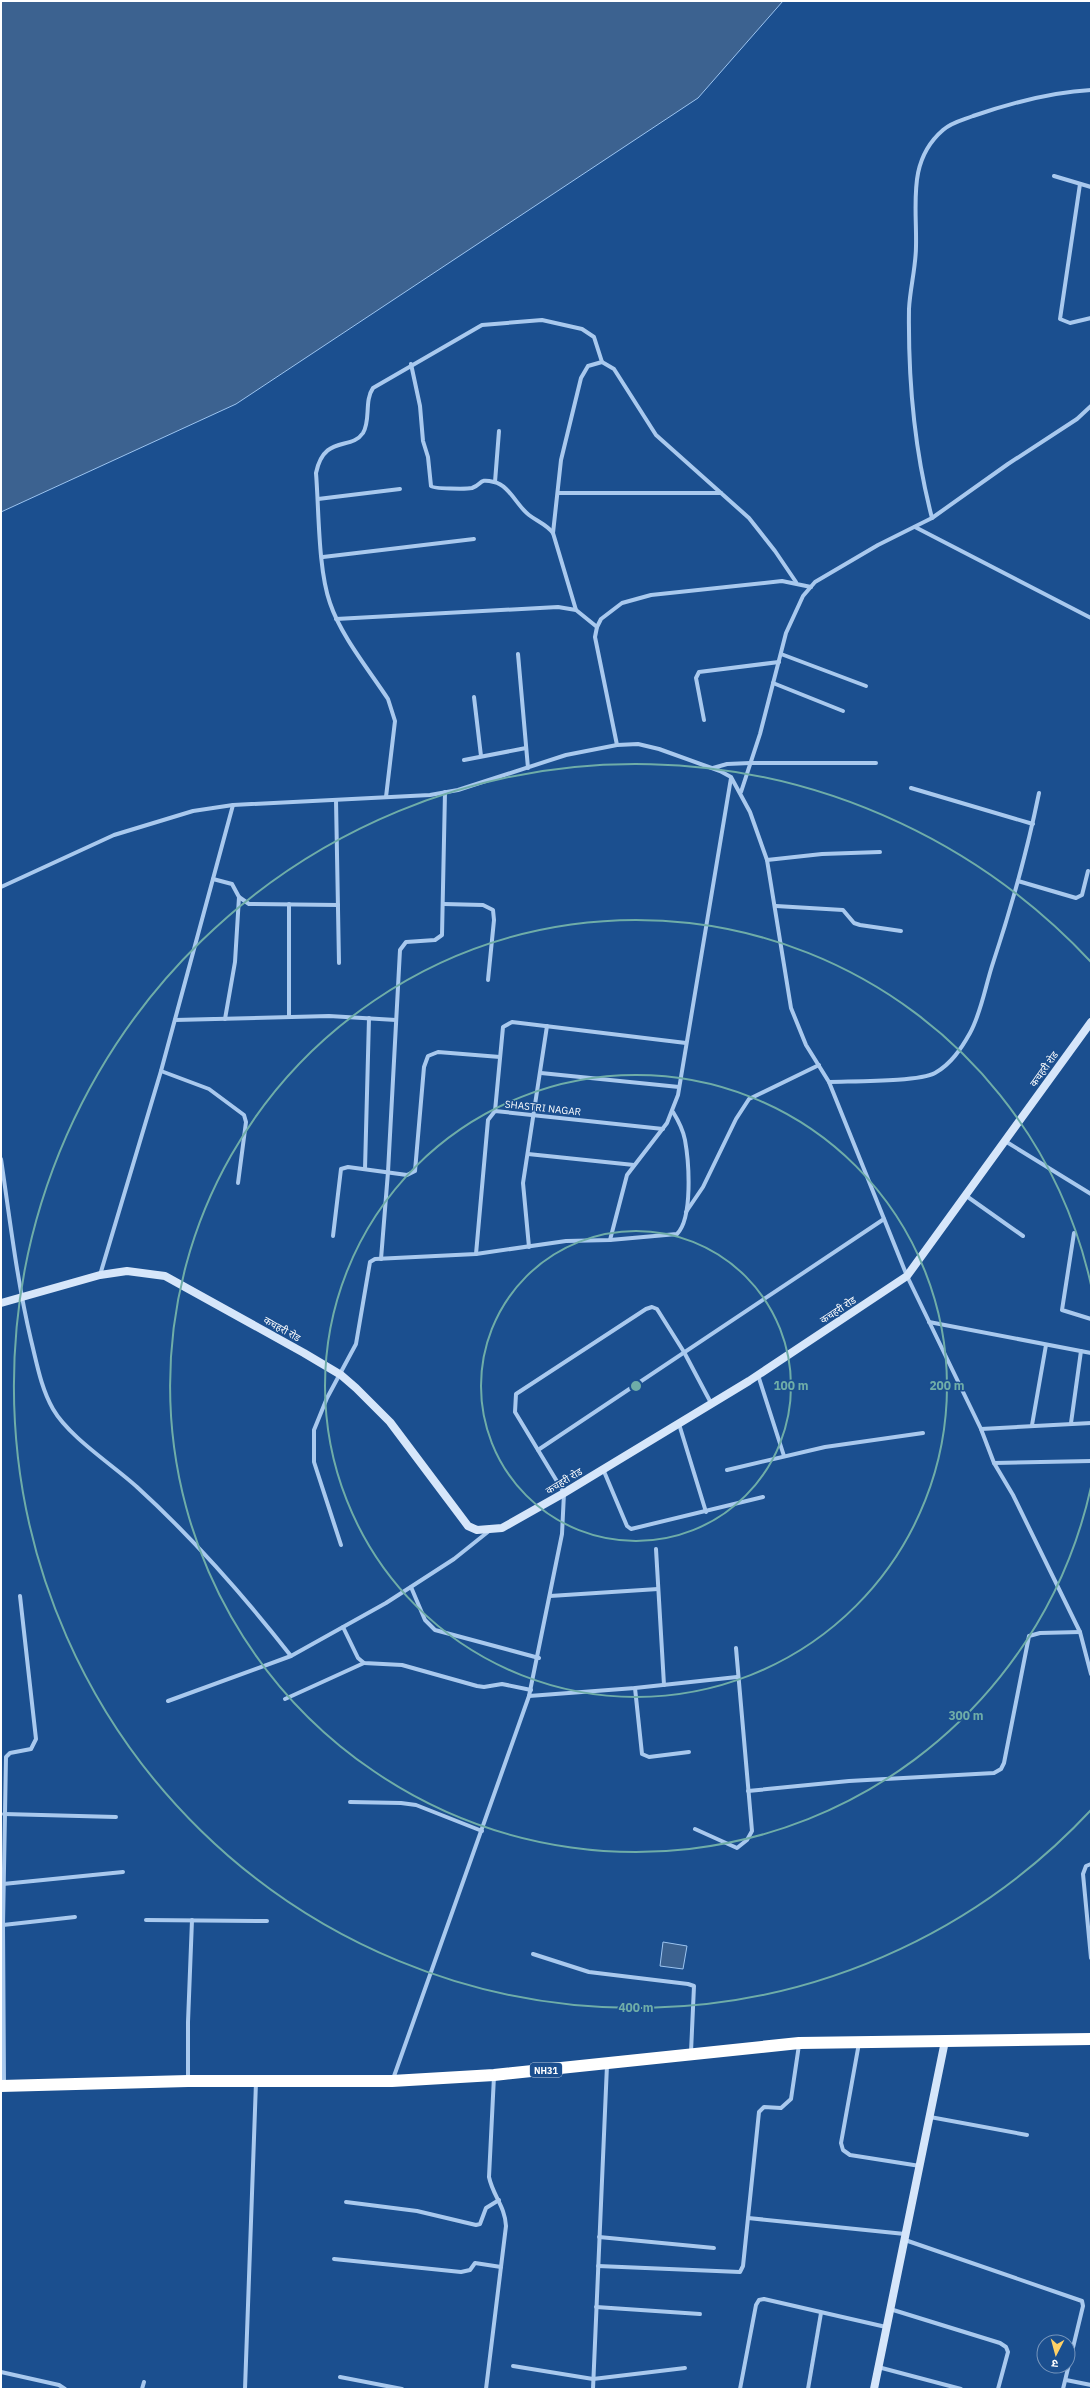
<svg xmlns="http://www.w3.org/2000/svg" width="1092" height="2390" viewBox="0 0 1092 2390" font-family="'IBM Plex Sans','Noto Sans Devanagari',sans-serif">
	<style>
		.water { fill: #3c6290; stroke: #9cc4f0 }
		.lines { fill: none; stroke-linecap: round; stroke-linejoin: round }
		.street { stroke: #a9c9ee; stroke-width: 4 }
		.secondary { stroke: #d6e6fa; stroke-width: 8 }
		.highway { stroke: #fff; stroke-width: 12 }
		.ring { fill: none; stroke: #6fada8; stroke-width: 2 }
		.labels { text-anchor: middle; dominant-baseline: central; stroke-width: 3; stroke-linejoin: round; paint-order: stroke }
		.shield { fill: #1b4f8f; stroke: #bbcadd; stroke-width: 1 }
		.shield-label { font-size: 9px; font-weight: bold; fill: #fff }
		.street-label { font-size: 10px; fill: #fff; stroke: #1b4f8f }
		.centre { fill: #6fada8; stroke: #1b4f8f; stroke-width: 2 }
		.ring-label { font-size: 12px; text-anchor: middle; font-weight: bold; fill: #6fada8; stroke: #1b4f8f; stroke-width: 3; stroke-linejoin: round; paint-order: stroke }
	</style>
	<rect width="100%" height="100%" fill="#1b4f8f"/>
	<!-- water -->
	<g class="water">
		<path d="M1,1H783L698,98L236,404L1,512Z"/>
		<path d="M663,1942L687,1946L683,1969L660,1966Z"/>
	</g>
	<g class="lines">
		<!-- street -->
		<g class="street">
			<path d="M1054,176L1091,187"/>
			<path d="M1080,184L1060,319L1070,323L1091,318"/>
			<path d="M411,364L420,406L423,441L428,457L431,486C433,489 467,489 472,488C483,484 478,478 494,482C509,485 517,506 529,515C538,522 546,524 553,533L576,610"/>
			<path d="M495,482L499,431"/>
			<path d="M558,493H721"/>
			<path d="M318,499L400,489"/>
			<path d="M932,518C914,449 908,380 909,309C910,288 916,267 916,246C917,204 907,161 943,130C952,122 963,120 973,116C1011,103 1051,92 1091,90"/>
			<path d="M915,527L1091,618"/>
			<path d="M553,533L561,460L581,378L588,366L602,362L614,369L656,435L749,518L775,551L796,582"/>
			<path d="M323,557L474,539"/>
			<path d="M336,619L558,607L576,610L597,627"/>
			<path d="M518,654L528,768"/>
			<path d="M781,654L866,686"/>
			<path d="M773,683L843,711"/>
			<path d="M474,697L481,756"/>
			<path d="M704,720L696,678L699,672L779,662"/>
			<path d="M617,745L595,637L597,627L601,619L622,603L651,595L782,581L811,587"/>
			<path d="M464,760L526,748"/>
			<path d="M713,768L727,764L750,763H876"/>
			<path d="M911,788L1033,824"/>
			<path d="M741,792L760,734L786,633L803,596L815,582L878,545L932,518L1008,464L1077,419L1091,406"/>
			<path d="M386,797L395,721L388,699C369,670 341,636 330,603C318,569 319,510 316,473C324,434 351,451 363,433C371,420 364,401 373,388L482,325L542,320L582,329L594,337L602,362"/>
			<path d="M336,800L339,963"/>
			<path d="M767,860L822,854L880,852"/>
			<path d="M213,879L232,884L239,897L249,904L338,905"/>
			<path d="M1018,881L1076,898L1082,895L1088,871"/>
			<path d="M1,887L114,835L193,811L233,805L430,795L458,790L566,755L617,745L638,744L659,749L720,771L731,777L750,812L767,860L791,1008L806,1045L829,1082L907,1276L981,1429L994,1463L1013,1495L1080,1632L1091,1674"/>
			<path d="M289,904V1017"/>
			<path d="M444,904L483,905L493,910L494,920L488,980"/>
			<path d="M776,906L843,910L854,923L860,925L901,931"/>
			<path d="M225,1019L235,962L239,897"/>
			<path d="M175,1020L329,1016L396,1020"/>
			<path d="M161,1071L209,1089L244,1115L246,1122L238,1183"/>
			<path d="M541,1073L679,1087"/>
			<path d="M829,1082C851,1081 919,1082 935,1073C951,1064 961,1049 970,1033C981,1013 985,988 992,966C1011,909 1027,852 1039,793"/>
			<path d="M495,1111L503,1027L512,1022L686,1043"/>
			<path d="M1005,1141L1091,1194"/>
			<path d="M528,1154L634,1165"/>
			<path d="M1,1159C10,1220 17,1281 31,1340C37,1364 41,1388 53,1409C69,1437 113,1465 137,1487C193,1538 244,1596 291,1656"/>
			<path d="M365,1169L369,1018"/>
			<path d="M965,1195L1023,1236"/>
			<path d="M686,1212L703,1187L736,1119L749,1099L819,1065"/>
			<path d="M1074,1233L1062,1310L1091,1319"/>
			<path d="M333,1236L341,1169L348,1167L407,1175L415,1171L424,1067L428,1056L438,1052L500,1057"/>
			<path d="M610,1240L627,1175L667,1123L678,1095L731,778"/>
			<path d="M529,1247L523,1183L547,1026"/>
			<path d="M476,1254L488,1120L495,1111L663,1129"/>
			<path d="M381,1259L388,1172L400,950L406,942L435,940L442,935L445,792"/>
			<path d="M100,1275L161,1071L233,805"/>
			<path d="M929,1322L1091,1353"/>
			<path d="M758,1375L784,1456"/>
			<path d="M1071,1423L1081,1351"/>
			<path d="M679,1424L706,1512"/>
			<path d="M1032,1425L1046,1345"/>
			<path d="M981,1429L1091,1423"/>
			<path d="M538,1450L884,1219"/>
			<path d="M994,1463L1091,1461"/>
			<path d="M603,1469L627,1526L631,1529L763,1497"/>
			<path d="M727,1470L825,1447L923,1433"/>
			<path d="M341,1545L314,1462V1430L327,1398L356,1344L370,1262L375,1259L476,1254L566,1241L610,1240L677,1234C693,1218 689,1162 685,1140C683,1130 678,1120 673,1112"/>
			<path d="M656,1549L664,1685"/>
			<path d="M411,1587L425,1620L435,1630L539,1658"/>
			<path d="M550,1596L658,1589"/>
			<path d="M343,1627L358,1658L364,1663L402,1665L477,1686L484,1687L502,1684L531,1690"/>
			<path d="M635,1688L642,1754L649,1757L689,1752"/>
			<path d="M529,1696L635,1688L737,1677"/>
			<path d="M285,1699L364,1663"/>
			<path d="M168,1701L291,1656L386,1603L454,1559L489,1531"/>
			<path d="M748,1791L849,1781L994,1773L1001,1769L1004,1763L1029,1636L1040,1633L1080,1632"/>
			<path d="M350,1802L401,1803L416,1805L482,1831"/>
			<path d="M4,1814L116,1817"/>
			<path d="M695,1829L737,1848L747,1840L752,1831L736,1648"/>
			<path d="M3,1884L123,1872"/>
			<path d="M146,1920L267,1921"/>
			<path d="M3,1925L75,1917"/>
			<path d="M533,1954L589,1972L688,1984L694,1986L691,2052"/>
			<path d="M1091,1958L1083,1874L1086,1866L1091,1864"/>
			<path d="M859,2043L841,2143L843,2150L850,2155L920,2166"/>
			<path d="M393,2079L529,1696L562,1534L564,1493L515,1412L516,1394L646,1309L652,1307L657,1309L684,1352L711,1403"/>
			<path d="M188,2080V2022L192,1920"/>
			<path d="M4,2084L3,1925L6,1757L10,1753L31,1749L36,1739L20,1596"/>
			<path d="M930,2117L1027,2135"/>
			<path d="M346,2202L417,2211L476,2225L480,2224L486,2208L499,2200"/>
			<path d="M748,2218L905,2234"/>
			<path d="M599,2237L714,2248"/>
			<path d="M905,2240L1082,2301L1083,2306L1063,2389"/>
			<path d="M334,2259L461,2272L470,2270L475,2263L501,2267"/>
			<path d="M598,2266L740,2272L743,2266L759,2112L764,2107L781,2108L791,2099L799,2045"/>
			<path d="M596,2307L700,2314"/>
			<path d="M890,2309L1000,2343L1006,2347L1008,2352L998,2389"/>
			<path d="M513,2366L593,2379L685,2368"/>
			<path d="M878,2367L961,2389"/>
			<path d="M1,2372L59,2385L65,2389"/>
			<path d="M340,2377L402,2389"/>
			<path d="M1066,2380L1091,2385"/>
			<path d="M142,2389L144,2382"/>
			<path d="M245,2389L256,2082"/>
			<path d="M486,2389L506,2226C505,2206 493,2196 489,2177L494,2076"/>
			<path d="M593,2389L607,2065"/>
			<path d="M740,2389L756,2305L759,2300L764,2299L886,2327"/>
			<path d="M808,2389L821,2313"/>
		</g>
		<!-- secondary -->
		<g class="secondary">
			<path d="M1,1303L100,1275L127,1271L165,1276L304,1353L341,1375L356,1388L390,1422L468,1526L477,1530L502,1528L564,1493L749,1381L907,1276L1091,1022"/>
			<path d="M874,2389L945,2041"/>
		</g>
		<!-- highway -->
		<path class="highway" d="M1,2086L188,2081H392L494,2075L799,2043L1091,2039"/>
	</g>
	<!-- distance rings -->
	<g class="ring">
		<circle cx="636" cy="1386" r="155"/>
		<circle cx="636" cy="1386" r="311"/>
		<path d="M1091 1487A466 466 0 1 1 1091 1285"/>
		<path d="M1091 1810A622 622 0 1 1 1091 962"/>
	</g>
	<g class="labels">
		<!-- shield labels -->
		<rect class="shield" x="530" y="2063" width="32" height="14" rx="3"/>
		<g class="shield-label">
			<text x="546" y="2070">NH31</text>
		</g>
		<!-- street labels -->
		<g class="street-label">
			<text transform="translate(1044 1069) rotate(-54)">कचहरी रोड</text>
			<text transform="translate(543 1108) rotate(6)">SHASTRI NAGAR</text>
			<text transform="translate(838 1310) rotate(-33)">कचहरी रोड</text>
			<text transform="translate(282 1329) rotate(29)">कचहरी रोड</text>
			<text transform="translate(564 1481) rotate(-31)">कचहरी रोड</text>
		</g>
	</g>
	<circle cx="636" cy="1386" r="6" class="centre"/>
	<g class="ring-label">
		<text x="791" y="1390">100 m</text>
		<text x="947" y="1390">200 m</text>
		<text x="966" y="1720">300 m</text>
		<text x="636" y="2012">400 m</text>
	</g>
	<!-- border -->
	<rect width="1092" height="2390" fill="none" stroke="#ffffff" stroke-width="4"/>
	<!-- north arrow -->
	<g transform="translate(1056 2354) rotate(186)"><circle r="19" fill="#1b4f8f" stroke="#7695bc"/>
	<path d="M0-3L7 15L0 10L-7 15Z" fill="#ffd166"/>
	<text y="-6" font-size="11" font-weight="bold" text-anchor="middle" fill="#ffffff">उ</text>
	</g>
</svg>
